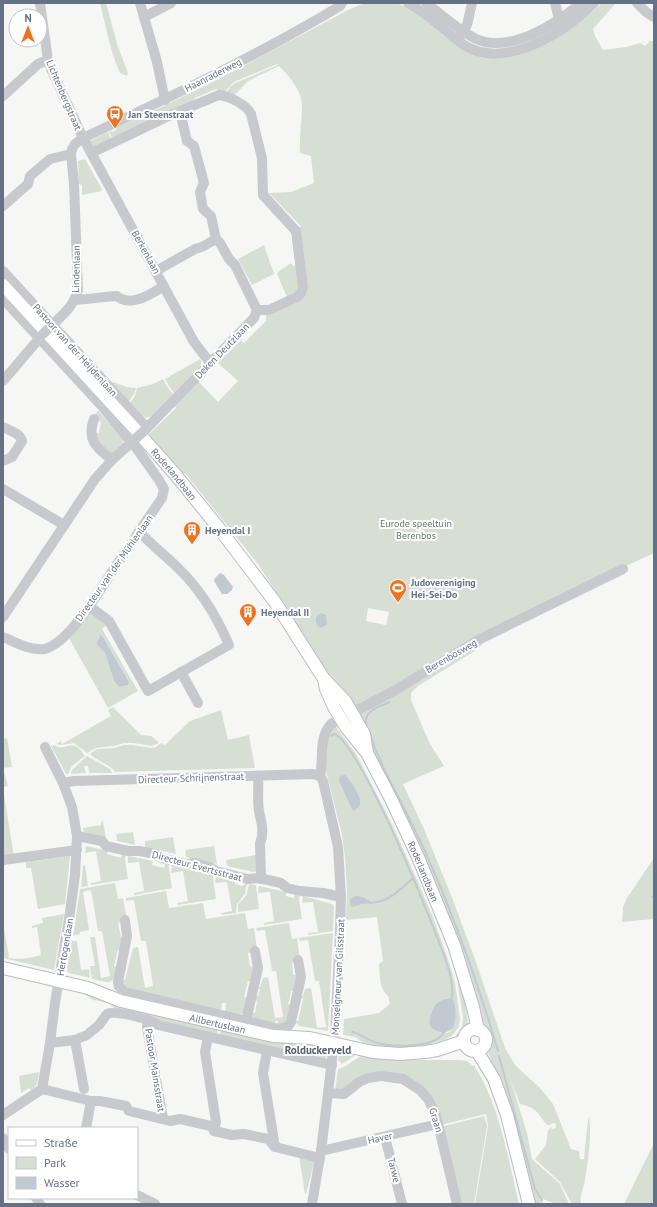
<svg xmlns="http://www.w3.org/2000/svg" width="657" height="1207" viewBox="0 0 657 1207" font-family="'PT Sans',sans-serif">
	<style>
		.green { fill: #d7dfd5; fill-rule: evenodd }
		.water { fill: #c1cad0 }
		.lines { fill: none; stroke-linecap: round; stroke-linejoin: round }
		.stream { stroke: #c1cad0; stroke-width: 2 }
		.major-casing { stroke: #b9bcc0; stroke-width: 14 }
		.minor { stroke: #c7c9cd; stroke-width: 10 }
		.major { stroke: #fff; stroke-width: 12 }
		.minor-bridge { stroke: #c7c9cd; stroke-width: 10 }
		.labels { text-anchor: middle; dominant-baseline: central; stroke-width: 4; stroke-linejoin: round; paint-order: stroke }
		.street-label { font-size: 10px; fill: #657186; stroke: #fff }
		.poi-label { font-size: 10px; font-weight: bold; fill: #657186; stroke: #fff; text-anchor: start }
		.park-label { font-size: 10px; fill: #647d64; stroke: #fff }
		.neighbourhood-label { font-size: 11px; font-weight: bold; fill: #535c6b; stroke: #fff }
	</style>
	<rect width="100%" height="100%" fill="#f6f7f4"/>
	<!-- green -->
	<g class="green">
		<path d="M100,3H106L117,44L128,73L127,76L120,73C110,51 106,27 100,3Z"/>
		<path d="M365,3H396C419,11 434,30 454,43C460,47 489,58 496,58C529,61 580,25 602,3H616L593,29L595,36L603,50L626,47L640,43L645,46L650,41H654V553L613,572L354,710L344,694L314,655L291,616L258,564L185,473L182,478L147,436L176,408L175,406L198,381L218,402L238,381L218,363L241,340L244,343L266,321V313L300,297L298,229L301,226L269,193L291,192L314,183L311,156L300,153C299,137 302,122 302,106C302,91 289,76 279,66L248,81L232,98L225,94L230,87L235,83L278,65L277,64L234,82L229,87L224,93H216L217,89H216L195,98L193,105L151,122L147,114L219,79L350,9ZM368,608L389,612L386,625L366,621Z"/>
		<path d="M146,114L150,122L112,138L109,132L111,131L112,132L116,130V128Z"/>
		<path d="M108,132L111,140L94,148L90,141Z"/>
		<path d="M85,159L102,189L101,191L83,195L82,194V186L79,183L78,161Z"/>
		<path d="M264,245L274,274L252,285L238,259Z"/>
		<path d="M291,263L293,266L297,265L300,286L297,291L288,297L286,295L277,274L278,272Z"/>
		<path d="M200,359L201,361V365L174,393L169,386L165,379Z"/>
		<path d="M163,379L168,388L173,394L152,416L146,418L141,414L130,403L135,396L137,388L153,384Z"/>
		<path d="M113,382L127,387L136,388L134,394L129,401L112,383Z"/>
		<path d="M98,410L122,439L123,443L110,455L93,434L99,433L101,422L94,418Z"/>
		<path d="M87,613H93L107,625L102,629L138,691L108,708L69,638ZM99,636L103,637L129,682L127,685L119,687L114,681L105,653L96,644Z"/>
		<path d="M484,642L478,649L418,686L411,693V700L430,744L444,766L403,784L424,829L453,900L476,962L505,1048L515,1065L540,1088L553,1104L571,1149L579,1151L580,1159H584L587,1128L589,1116C592,1134 588,1162 585,1180C584,1187 579,1197 581,1204H572L560,1182L535,1159L546,1145L548,1130L551,1127L552,1129L556,1128V1124L554,1123L550,1124L551,1125H547C537,1113 538,1108 520,1104L510,1079L496,1032V1033L527,1133L532,1159L560,1184L569,1204H556L543,1199L542,1200L543,1204H531L507,1104L488,1052L489,1037L488,1033L481,1026L467,978L355,715Z"/>
		<path d="M113,707L141,735L151,736L159,743L152,746L133,743H124L114,746L96,748L87,753L74,743L61,745L56,744L61,741L62,744L111,716L108,710Z"/>
		<path d="M221,710L228,740L249,735L255,768L115,772C112,765 96,761 90,754L97,749L114,748L124,745H132L151,748L156,747L161,743L165,745L190,721Z"/>
		<path d="M341,722L360,748L436,906L464,994L468,1023L467,1028L461,1037L454,1038L462,1027L463,1017L456,973L445,939L408,850L380,792L359,753L337,724Z"/>
		<path d="M333,727H336L356,754L391,822L418,882L433,917L450,965L455,983L460,1019L459,1026L453,1035L444,1040L419,1047L394,1048L367,1045L355,1037L343,1035L344,1019L379,1013L390,1004L388,996C379,989 380,975 379,964L383,961L377,917L346,920L347,893L345,857L342,835L326,771H324L325,747ZM455,1005L453,1028L447,1033L439,1032Z"/>
		<path d="M7,738L12,767L3,768L8,786L3,787V739Z"/>
		<path d="M54,745C68,753 71,735 85,756L72,766L68,774H66L51,746Z"/>
		<path d="M87,756L110,769L112,773H89L88,766H84L86,773L71,774L72,770Z"/>
		<path d="M3,789L14,856L3,858Z"/>
		<path d="M103,821L106,838L84,833L83,828L101,825V822Z"/>
		<path d="M133,832L135,845L117,841L116,834Z"/>
		<path d="M173,837L176,854L145,847V841Z"/>
		<path d="M86,846L108,851L107,854L121,858L122,854L126,855L125,859L128,879L91,885V883L101,881L96,851L85,853Z"/>
		<path d="M214,846L217,864L186,857L185,850Z"/>
		<path d="M256,855V871L253,872L227,866L226,860Z"/>
		<path d="M70,856L65,904L38,909L31,868H26V862L35,859L36,861Z"/>
		<path d="M128,856L153,861L152,865L164,868L165,864L169,865V868L172,888L134,895V893L144,891L139,862L128,863Z"/>
		<path d="M654,858V919L622,922L623,907L627,898Z"/>
		<path d="M85,865L88,886L81,887L83,866Z"/>
		<path d="M172,866L213,875V879L216,899L178,905L177,903L188,901L183,871L171,873Z"/>
		<path d="M216,876L236,881L235,884L243,886L245,883H247L245,894L237,904L236,913L222,915L221,913L232,911L227,882L215,883Z"/>
		<path d="M115,883L118,899L123,898L127,920L118,923L121,937H124L122,951L118,950L114,966L119,968C111,986 111,983 92,979L90,966H95L90,937H95L101,978L110,976L102,931H98L91,890L83,892L89,930L80,932V934L73,936L80,889Z"/>
		<path d="M249,884L256,885L259,909L238,912V904L246,896Z"/>
		<path d="M259,886L286,892V896L294,898L295,894L300,896L299,899L302,919L264,925V923L274,921L270,892L258,893Z"/>
		<path d="M166,891L169,908L203,903L206,919L245,913L248,929L254,928L257,949L253,952L248,953L250,966H255L252,982L248,981L244,997L248,998L243,1013L239,1015L225,1012L226,1003H222L221,1011L125,988L122,980H125L133,948L138,947L145,988L153,986L146,941H141L134,900L126,901V898Z"/>
		<path d="M303,896L332,904L334,906L333,931L308,935V933L318,932L313,902L302,903Z"/>
		<path d="M64,914L54,970L3,958V923L9,956L8,958C22,960 29,958 41,955L37,927L32,928V926L43,923L42,918Z"/>
		<path d="M289,923L292,939L297,938L300,959L296,962L292,963L293,974L298,976L295,991H291L290,998L288,1004L292,1005L285,1023L282,1025L278,1024V1021L276,1020L275,1023L254,1019L251,1015L252,1012L255,1013L257,1001L253,1000L254,995L258,996L260,989L256,988V986L260,987L263,978L268,977L275,1018L283,1017L276,971H272L265,930L257,931L256,928Z"/>
		<path d="M333,933L328,1031L299,1026L295,1021H298L303,999L299,997V996H303L305,989L311,988L317,1028L326,1027L319,981H315L308,940L300,941L299,938Z"/>
		<path d="M72,941H77L81,970L89,969L90,978L69,973L67,971Z"/>
		<path d="M79,991L218,1027L217,1035L116,1010L109,1003L93,1000Z"/>
		<path d="M221,1027L300,1042L298,1053L220,1035Z"/>
		<path d="M304,1042L328,1045L326,1059L300,1054Z"/>
		<path d="M341,1050L358,1053L347,1061L341,1064L340,1061H338L339,1051Z"/>
		<path d="M362,1056L396,1060H460L467,1061L473,1066L474,1065C500,1106 508,1158 519,1204H475L488,1126L486,1114L441,1125L434,1104L391,1074L345,1091H335L338,1069C349,1066 353,1059 362,1056Z"/>
		<path d="M39,1072C38,1080 38,1086 31,1090L29,1088L21,1093L19,1076Z"/>
		<path d="M484,1116L487,1126L474,1204H461L441,1127Z"/>
		<path d="M654,1143V1204H624Z"/>
		<path d="M299,1156L315,1159L306,1194H305Z"/>
	</g>
	<!-- water -->
	<g class="water">
		<path d="M220,573L224,575L233,587L232,590L227,594H222L214,581L215,578Z"/>
		<path d="M321,613L326,615L327,625L320,628C316,625 316,622 316,617Z"/>
		<path d="M100,635L103,637L129,682L128,685L119,687L114,681L105,653L96,644Z"/>
		<path d="M345,775C351,781 362,797 360,804C359,808 356,809 353,811L339,781L340,776Z"/>
		<path d="M356,896L362,897L370,901V903L362,904L352,907L350,904C350,898 352,897 356,896Z"/>
		<path d="M452,998C457,1005 456,1020 453,1028L445,1033C431,1031 426,1026 432,1012C433,1008 435,1004 439,1002C443,999 448,999 452,998Z"/>
	</g>
	<g class="lines">
		<!-- stream -->
		<g class="stream">
			<path d="M367,728C361,711 378,707 390,702"/>
			<path d="M370,733C375,753 385,770 394,789C405,809 415,830 425,851C454,916 478,983 498,1051"/>
			<path d="M331,736L334,734C360,742 441,940 450,974C452,982 453,990 452,998"/>
			<path d="M652,897L654,896"/>
			<path d="M370,903C389,902 400,890 413,878"/>
			<path d="M352,1032C362,1034 368,1041 378,1043C392,1047 436,1048 443,1033"/>
			<path d="M499,1056L535,1189L542,1200"/>
		</g>
		<defs>
			<g id="major">
				<path id="s1" d="M3,285L135,429L175,474L218,527L275,602L324,679L345,701L364,734L367,753"/>
				<path id="s2" d="M324,679L326,689L334,707L346,727L367,753L391,799L418,857L454,945L473,1007L478,1030"/>
				<path id="s3" d="M3,968L88,988L121,1001L273,1036L310,1038L373,1052L400,1054L425,1052L437,1050L464,1041"/>
				<circle cx="475" cy="1040" r="11"/>
				<path d="M477,1051L494,1079L507,1115L529,1204"/>
			</g>
		</defs>
		<!-- major casing -->
		<use href="#major" class="major-casing"/>
		<!-- minor -->
		<g class="minor">
			<path d="M40,3L48,60L52,71L83,138L194,342L204,355L211,363"/>
			<path d="M140,3L157,62L165,100"/>
			<path d="M408,3C429,14 445,32 464,45C505,71 565,32 594,3"/>
			<path d="M426,3C442,15 458,30 476,39C510,54 556,24 581,3"/>
			<path d="M555,3L559,19L561,24"/>
			<path d="M637,3L646,12L654,17"/>
			<path d="M144,17L171,3"/>
			<path d="M460,36L467,25L472,3"/>
			<path d="M3,96L38,64L48,60"/>
			<path d="M91,153L173,114L219,95C229,96 247,105 251,114L262,158L263,195L296,231L303,287L301,293L297,297L269,310H257"/>
			<path d="M3,206L28,184L30,176L50,159L71,154"/>
			<path d="M3,271L147,428"/>
			<path d="M156,271L195,249L202,247L216,239"/>
			<path d="M3,299L101,405L129,440L132,442L159,480L164,489L162,498C146,521 131,544 115,567C101,588 69,644 44,649C30,651 15,642 3,637"/>
			<path d="M75,300C89,299 102,297 117,296C131,308 151,294 164,286"/>
			<path d="M48,329C61,316 73,308 78,290L74,184L71,154L72,149L75,144L83,138C170,97 257,56 340,6L342,3"/>
			<path d="M3,381L43,334"/>
			<path d="M94,419C86,440 97,448 112,460"/>
			<path d="M3,427C10,431 19,432 22,441L12,457L3,461"/>
			<path d="M144,431L254,318L257,310L235,265L229,259L220,243L216,239L211,216L203,209L200,192L204,183L194,146L187,141L180,112"/>
			<path d="M3,489L64,525"/>
			<path d="M89,606L109,621L148,691L229,645C217,617 200,589 178,568C165,555 151,545 139,531"/>
			<path d="M3,617L95,479L112,460L135,439"/>
			<path d="M181,672L198,703"/>
			<path d="M258,776C259,787 257,800 259,811C261,822 265,832 260,843L261,879"/>
			<path d="M320,776C324,758 318,739 331,724L392,692L480,639L623,569"/>
			<path d="M63,783L74,781L313,774L320,776"/>
			<path d="M77,836L102,841L106,846L128,851H139L156,854L161,858L187,864L195,863L210,867L216,871L248,879L259,878L281,883L287,888L300,891L323,893L341,897"/>
			<path d="M3,860L77,850"/>
			<path d="M125,920L127,936L118,982L119,987L125,992L280,1029L288,1026L291,1022L301,977L298,960"/>
			<path d="M148,1020L147,1027L163,1119"/>
			<path d="M246,1021L258,968L255,951"/>
			<path d="M208,1037L205,1052L216,1122L214,1131"/>
			<path d="M75,1040L84,1089"/>
			<path d="M50,1043L75,1040L87,1035L99,1025L107,1014C116,1010 149,1019 158,1025L332,1065"/>
			<path d="M267,1051L263,1073L275,1147"/>
			<path d="M42,1089L91,1101H100L126,1106L129,1111L170,1121L180,1119L211,1126L214,1131L232,1135L244,1134L268,1139L275,1147L320,1158"/>
			<path d="M328,1093L344,1094L359,1082L368,1078L381,1076L403,1079L420,1090L428,1099L436,1115L457,1204"/>
			<path d="M3,1115L42,1089L50,1043L55,1003L70,912L75,875L77,836L72,807L63,783L45,747"/>
			<path d="M86,1128L91,1101"/>
			<path d="M385,1137L402,1204"/>
			<path d="M3,1138L9,1149"/>
			<path d="M321,1151L438,1124"/>
			<path d="M137,1195L155,1204"/>
			<path d="M36,1198L40,1204"/>
			<path d="M312,1204L321,1151L335,1035L340,931L341,897L338,847L323,781L320,776"/>
		</g>
		<!-- major -->
		<use href="#major" class="major"/>
		<!-- minor-bridge -->
		<g class="minor-bridge">
			<path d="M43,334L48,329"/>
			<path d="M135,439L144,431"/>
		</g>
	</g>
	<!-- icons -->
	<defs>
		<symbol id="bus-pin" viewBox="-11 -11 22 30"><path d="M0 17L-7.5 6A9.5 9.5 0 1 1 7.5 6Z" fill="#ea7421" stroke="#fff"/><path d="M-5-6H5V4H4V6H2V4H-2V6H-4V4H-5ZM-3.5-4V0h7V-4ZM-3.5 1.2v1.5H-2V1.2ZM2 1.2v1.5H3.5V1.2Z" fill="#fff"/></symbol>
		<symbol id="building-pin" viewBox="-11 -11 22 30"><path d="M0 17L-7.5 6A9.5 9.5 0 1 1 7.5 6Z" fill="#ea7421" stroke="#fff"/><path d="M-4-6H4V6H1V3H-1V6H-4ZM-2.5-4.3h1.7v1.8h-1.7ZM.8-4.3h1.7v1.8H.8ZM-2.5-1h1.7V.8h-1.7ZM.8-1h1.7V.8H.8Z" fill="#fff"/></symbol>
		<symbol id="stadium-pin" viewBox="-11 -11 22 30"><path d="M0 17L-7.5 6A9.5 9.5 0 1 1 7.5 6Z" fill="#ea7421" stroke="#fff"/><path d="M0-5a6.5 5 0 1 0 0 10a6.5 5 0 1 0 0-10ZM-3.5-1.8h7v3.6h-7Z" fill="#fff"/></symbol>
	</defs>
	<g fill-rule="evenodd">
		<use href="#bus-pin" x="105" y="104" width="20" height="27"/>
		<use href="#building-pin" x="182" y="520" width="20" height="27"/>
		<use href="#stadium-pin" x="388" y="578" width="20" height="27"/>
		<use href="#building-pin" x="238" y="602" width="20" height="27"/>
	</g>
	<g class="labels">
		<!-- street labels -->
		<g class="street-label">
			<text transform="translate(213 75) rotate(-27)">Haanraderweg</text>
			<text transform="translate(64 95) rotate(67)">Lichtenbergstraat</text>
			<text transform="translate(146 252) rotate(61)">Berkenlaan</text>
			<text transform="translate(76 269) rotate(-89)">Lindenlaan</text>
			<text transform="translate(75 350) rotate(48)">Pastoor van der Heijdenlaan</text>
			<text transform="translate(222 351) rotate(-46)">Deken Deutzlaan</text>
			<text stroke="none"><textPath href="#s1" startOffset="255">Roderlandbaan</textPath></text>
			<text transform="translate(114 568) rotate(-55)">Directeur van der Mühlenlaan</text>
			<text transform="translate(451 656) rotate(-30)">Berenbosweg</text>
			<text transform="translate(191 778) rotate(-2)">Directeur Schrijnenstraat</text>
			<text transform="translate(197 866) rotate(15)">Directeur Evertsstraat</text>
			<text stroke="none"><textPath href="#s2" startOffset="218">Roderlandbaan</textPath></text>
			<text transform="translate(65 947) rotate(-80)">Hertogenlaan</text>
			<text transform="translate(338 977) rotate(-87)">Monseigneur van Gilsstraat</text>
			<text stroke="none"><textPath href="#s3" startOffset="222">Ailbertuslaan</textPath></text>
			<text transform="translate(155 1070) rotate(81)">Pastoor Mainsstraat</text>
			<text transform="translate(436 1120) rotate(73)">Graan</text>
			<text transform="translate(380 1138) rotate(-13)">Haver</text>
			<text transform="translate(394 1170) rotate(76)">Tarwe</text>
		</g>
		<!-- poi labels -->
		<g class="poi-label">
			<text x="128" y="114">Jan Steenstraat</text>
			<text x="205" y="530">Heyendal I</text>
			<text x="411" y="582">Judovereniging<tspan x="411" dy="12">Hei-Sei-Do</tspan></text>
			<text x="261" y="612">Heyendal II</text>
		</g>
		<!-- park labels -->
		<g class="park-label">
			<text x="416" y="523">Eurode speeltuin<tspan x="416" dy="12">Berenbos</tspan></text>
		</g>
		<!-- neighbourhood labels -->
		<g class="neighbourhood-label">
			<text x="318" y="1050">Rolduckerveld</text>
		</g>
	</g>
	<!-- border -->
	<rect width="657" height="1207" fill="none" stroke="#657186" stroke-width="8"/>
	<!-- legend -->
	<rect x="8" y="1127" width="130" height="72" fill="#ffffff" stroke="#c1c6cf"/>
	<rect x="16" y="1140" width="20" height="6" fill="#ffffff" stroke="#c1c6cf"/>
	<text x="44" y="1147" font-size="12" fill="#657186">Straße</text>
	<rect x="16" y="1157" width="20" height="12" fill="#d7dfd5" stroke="#c1c6cf"/>
	<text x="44" y="1167" font-size="12" fill="#657186">Park</text>
	<rect x="16" y="1177" width="20" height="12" fill="#c1cad0" stroke="#c1c6cf"/>
	<text x="44" y="1187" font-size="12" fill="#657186">Wasser</text>
	<!-- north arrow -->
	<g transform="translate(28 28)"><circle r="19" fill="#ffffff" stroke="#c1c6cf"/>
	<path d="M0-3L7 15L0 10L-7 15Z" fill="#ea7421"/>
	<text y="-6" font-size="11" font-weight="bold" text-anchor="middle" fill="#657186">N</text>
	</g>
</svg>
